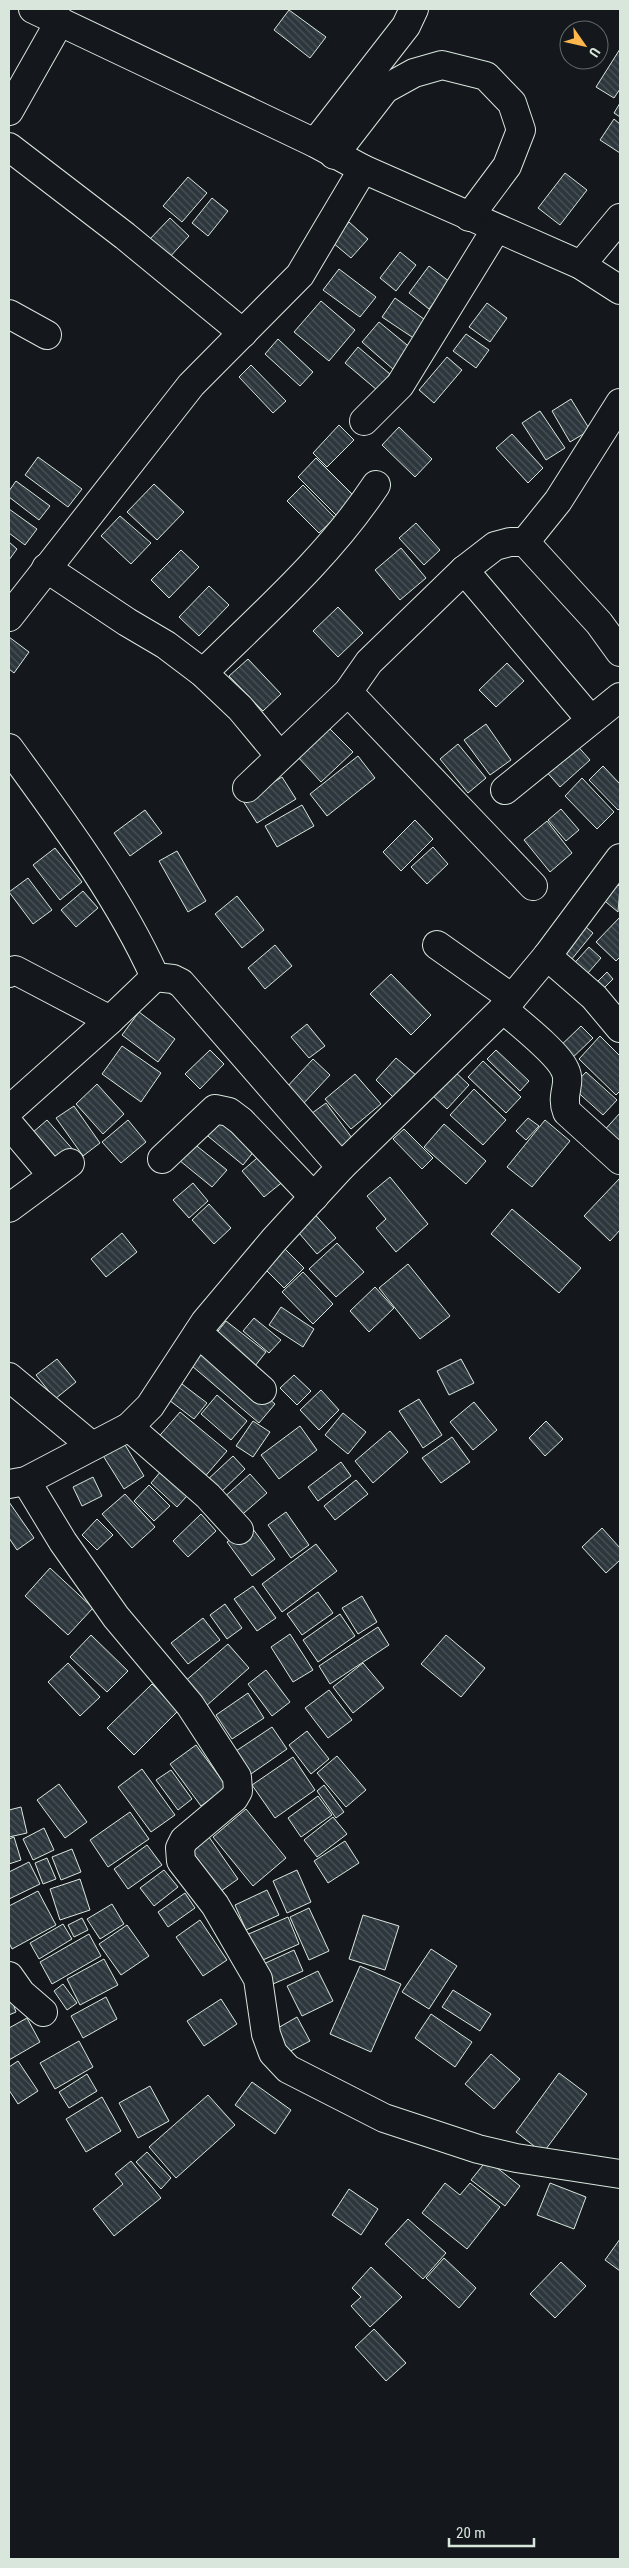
<svg xmlns="http://www.w3.org/2000/svg" width="629" height="2568" viewBox="0 0 629 2568" font-family="'Roboto Condensed',sans-serif">
	<style>
		.building { fill: url(#building-back-hatch); stroke: #d8e6dc }
		.lines { fill: none; stroke-linecap: round; stroke-linejoin: round }
		.minor-casing { stroke: #d8e6dc; stroke-width: 30 }
		.minor { stroke: #14181c; stroke-width: 28 }
	</style>
	<defs>
		<pattern id="building-back-hatch" width="6" height="6" patternUnits="userSpaceOnUse" patternTransform="scale(1.25)"><rect width="6" height="6" fill="#2c363c"/><path d="M-1 5l2 2M0 0l6 6M5-1l2 2" fill="none" stroke="#4a5358"/></pattern>
	</defs>
	<rect width="100%" height="100%" fill="#14181c"/>
	<!-- building -->
	<g class="building">
		<path d="M289,10L326,37L310,58L274,30Z"/>
		<path d="M620,49V89L614,98L596,87Z"/>
		<path d="M620,103V117L614,113Z"/>
		<path d="M614,119L620,124V153L600,140Z"/>
		<path d="M565,173L587,190L560,225L538,208Z"/>
		<path d="M188,177L207,193L182,222L163,206Z"/>
		<path d="M212,198L228,211L208,236L192,223Z"/>
		<path d="M170,218L189,236L168,259L148,241Z"/>
		<path d="M349,222L368,239L351,258L332,242Z"/>
		<path d="M400,252L416,265L396,291L380,278Z"/>
		<path d="M429,266L450,282L429,309L409,293Z"/>
		<path d="M339,269L376,297L360,317L323,290Z"/>
		<path d="M395,298L428,322L415,339L382,317Z"/>
		<path d="M321,301L355,330L329,361L294,332Z"/>
		<path d="M487,303L507,318L490,342L469,327Z"/>
		<path d="M379,322L412,349L394,370L362,342Z"/>
		<path d="M466,334L489,350L476,368L453,351Z"/>
		<path d="M278,339L313,372L300,386L265,354Z"/>
		<path d="M358,347L390,374L377,390L345,363Z"/>
		<path d="M447,357L462,370L434,403L419,390Z"/>
		<path d="M251,365L286,401L273,413L239,377Z"/>
		<path d="M571,399L590,430L570,442L552,411Z"/>
		<path d="M540,411L565,448L546,460L522,423Z"/>
		<path d="M339,425L354,440L327,467L313,453Z"/>
		<path d="M399,427L432,459L415,477L382,445Z"/>
		<path d="M512,434L543,468L528,483L496,448Z"/>
		<path d="M38,457L82,489L68,507L25,475Z"/>
		<path d="M316,458L356,498L338,517L298,477Z"/>
		<path d="M16,481L50,506L39,520L9,497V491Z"/>
		<path d="M154,484L184,512L157,540L127,512Z"/>
		<path d="M303,485L335,518L319,533L287,501Z"/>
		<path d="M9,509L37,529L25,545L9,533Z"/>
		<path d="M120,516L151,543L131,564L101,536Z"/>
		<path d="M416,523L440,550L424,565L399,538Z"/>
		<path d="M9,542L17,549L9,560Z"/>
		<path d="M401,548L426,578L400,600L375,570Z"/>
		<path d="M181,550L199,567L169,598L151,580Z"/>
		<path d="M209,586L229,605L199,636L179,617Z"/>
		<path d="M338,607L363,633L338,657L313,631Z"/>
		<path d="M9,637L29,652L14,673L9,669Z"/>
		<path d="M248,659L281,694L263,711L229,676Z"/>
		<path d="M507,663L524,681L496,707L479,690Z"/>
		<path d="M486,724L511,760L490,775L464,740Z"/>
		<path d="M327,726L353,752L321,782L297,756Z"/>
		<path d="M574,742L590,760L560,787L544,769Z"/>
		<path d="M458,744L486,778L468,793L440,759Z"/>
		<path d="M358,756L375,778L327,816L310,794Z"/>
		<path d="M603,766L620,784V808L618,810L589,780Z"/>
		<path d="M282,777L296,799L257,823L243,801Z"/>
		<path d="M582,778L614,812L597,829L565,796Z"/>
		<path d="M302,805L314,826L277,847L265,826Z"/>
		<path d="M561,809L579,830L566,841L548,820Z"/>
		<path d="M145,810L162,833L130,856L114,833Z"/>
		<path d="M415,820L433,839L401,871L383,852Z"/>
		<path d="M547,821L572,853L550,872L524,840Z"/>
		<path d="M433,847L448,864L427,884L411,867Z"/>
		<path d="M55,848L82,882L60,900L33,865Z"/>
		<path d="M177,851L206,901L188,912L159,861Z"/>
		<path d="M28,878L52,910L33,924L9,892Z"/>
		<path d="M613,880L620,887L618,912L600,897Z"/>
		<path d="M83,891L98,908L76,927L61,910Z"/>
		<path d="M237,896L264,930L242,948L215,914Z"/>
		<path d="M620,917V957L616,961L596,942Z"/>
		<path d="M586,927L593,933L567,965L560,959Z"/>
		<path d="M275,945L292,966L265,989L248,968Z"/>
		<path d="M589,947L601,958L581,981L568,970Z"/>
		<path d="M607,972L613,979L600,992L594,985Z"/>
		<path d="M391,974L431,1015L411,1035L370,994Z"/>
		<path d="M139,1012L175,1039L158,1062L122,1035Z"/>
		<path d="M307,1024L325,1046L309,1058L291,1037Z"/>
		<path d="M581,1026L593,1038L566,1064L554,1052Z"/>
		<path d="M600,1036L620,1056V1091L616,1095L579,1059Z"/>
		<path d="M122,1046L161,1073L141,1102L102,1074Z"/>
		<path d="M210,1050L224,1064L200,1089L185,1074Z"/>
		<path d="M496,1050L529,1081L520,1091L487,1059Z"/>
		<path d="M396,1058L417,1076L395,1099L376,1080Z"/>
		<path d="M313,1059L330,1075L302,1105L285,1089Z"/>
		<path d="M483,1061L521,1097L506,1113L468,1077Z"/>
		<path d="M452,1069L469,1085L447,1109L430,1093Z"/>
		<path d="M586,1072L617,1100L603,1115L572,1087Z"/>
		<path d="M355,1074L381,1104L351,1129L325,1099Z"/>
		<path d="M97,1084L124,1114L103,1134L76,1104Z"/>
		<path d="M474,1089L506,1120L483,1145L450,1115Z"/>
		<path d="M326,1103L352,1138L336,1151L308,1116Z"/>
		<path d="M74,1106L100,1143L83,1156L56,1118Z"/>
		<path d="M620,1113V1152L601,1134Z"/>
		<path d="M215,1117L255,1150L243,1165L203,1132Z"/>
		<path d="M528,1118L539,1126L526,1140L516,1131Z"/>
		<path d="M47,1120L75,1152L60,1165L32,1133Z"/>
		<path d="M128,1120L146,1142L121,1163L102,1142Z"/>
		<path d="M545,1120L570,1141L532,1187L507,1167Z"/>
		<path d="M444,1124L486,1161L466,1184L424,1147Z"/>
		<path d="M404,1129L433,1158L422,1169L393,1139Z"/>
		<path d="M193,1143L227,1170L212,1187L179,1160Z"/>
		<path d="M263,1153L285,1180L264,1197L242,1171Z"/>
		<path d="M390,1177L428,1224L396,1252L376,1228L386,1219L367,1196Z"/>
		<path d="M620,1178V1230L610,1241L584,1216Z"/>
		<path d="M193,1183L208,1201L189,1218L173,1200Z"/>
		<path d="M209,1204L231,1228L214,1244L192,1220Z"/>
		<path d="M512,1209L581,1268L559,1293L491,1234Z"/>
		<path d="M311,1210L336,1238L317,1254L293,1226Z"/>
		<path d="M122,1233L137,1252L106,1277L91,1259Z"/>
		<path d="M279,1243L304,1268L284,1288L259,1263Z"/>
		<path d="M337,1243L364,1272L336,1297L309,1269Z"/>
		<path d="M408,1264L450,1316L420,1339L379,1288Z"/>
		<path d="M303,1272L333,1304L313,1324L282,1292Z"/>
		<path d="M375,1287L394,1308L369,1332L350,1311Z"/>
		<path d="M281,1307L314,1329L303,1347L269,1325Z"/>
		<path d="M254,1318L281,1340L269,1353L243,1331Z"/>
		<path d="M226,1321L266,1352L251,1371L211,1340Z"/>
		<path d="M201,1341L275,1404L259,1423L185,1360Z"/>
		<path d="M57,1359L76,1382L55,1399L36,1375Z"/>
		<path d="M461,1359L474,1383L449,1395L437,1371Z"/>
		<path d="M294,1375L311,1391L297,1405L280,1388Z"/>
		<path d="M174,1378L207,1403L194,1419L161,1394Z"/>
		<path d="M321,1390L339,1410L319,1430L300,1410Z"/>
		<path d="M217,1395L247,1421L231,1440L201,1414Z"/>
		<path d="M419,1399L442,1435L423,1448L399,1411Z"/>
		<path d="M474,1402L497,1430L473,1450L450,1422Z"/>
		<path d="M180,1412L227,1451L202,1480L155,1441Z"/>
		<path d="M343,1413L366,1432L348,1454L325,1435Z"/>
		<path d="M253,1421L270,1432L253,1457L236,1446Z"/>
		<path d="M546,1421L563,1439L545,1456L529,1438Z"/>
		<path d="M300,1426L317,1450L279,1479L261,1455Z"/>
		<path d="M390,1431L408,1452L373,1483L355,1461Z"/>
		<path d="M452,1437L470,1462L441,1483L422,1458Z"/>
		<path d="M122,1440L144,1476L124,1489L102,1454Z"/>
		<path d="M233,1456L245,1469L218,1495L205,1482Z"/>
		<path d="M341,1462L351,1476L318,1501L308,1487Z"/>
		<path d="M167,1464L195,1487L177,1507L151,1483Z"/>
		<path d="M250,1474L267,1493L237,1519L221,1500Z"/>
		<path d="M93,1477L102,1496L82,1506L73,1487Z"/>
		<path d="M356,1480L368,1494L335,1520L324,1506Z"/>
		<path d="M149,1485L170,1506L154,1521L134,1501Z"/>
		<path d="M125,1494L155,1527L132,1548L102,1514Z"/>
		<path d="M9,1502L34,1538L17,1550L9,1538Z"/>
		<path d="M286,1512L309,1545L291,1558L268,1525Z"/>
		<path d="M201,1514L216,1531L188,1557L173,1541Z"/>
		<path d="M97,1519L113,1535L97,1550L82,1535Z"/>
		<path d="M250,1525L275,1559L252,1576L227,1542Z"/>
		<path d="M602,1528L620,1548V1560L606,1573L582,1547Z"/>
		<path d="M316,1544L337,1571L282,1612L262,1584Z"/>
		<path d="M50,1568L93,1608L68,1635L25,1596Z"/>
		<path d="M253,1586L276,1618L257,1631L234,1599Z"/>
		<path d="M318,1592L333,1613L302,1635L287,1614Z"/>
		<path d="M362,1596L377,1622L358,1634L342,1608Z"/>
		<path d="M225,1604L242,1628L227,1639L210,1615Z"/>
		<path d="M340,1614L355,1636L318,1662L303,1640Z"/>
		<path d="M203,1618L220,1640L188,1664L171,1643Z"/>
		<path d="M378,1627L389,1645L330,1684L319,1666Z"/>
		<path d="M290,1634L313,1670L293,1682L271,1647Z"/>
		<path d="M91,1635L128,1671L107,1692L70,1657Z"/>
		<path d="M446,1635L485,1668L461,1697L421,1664Z"/>
		<path d="M228,1644L249,1668L205,1707L183,1683Z"/>
		<path d="M68,1663L100,1697L80,1716L48,1682Z"/>
		<path d="M363,1663L384,1688L353,1713L333,1687Z"/>
		<path d="M266,1670L290,1702L272,1716L248,1684Z"/>
		<path d="M152,1684L178,1711L134,1755L107,1728Z"/>
		<path d="M329,1690L352,1720L328,1738L305,1708Z"/>
		<path d="M248,1693L264,1718L232,1739L216,1715Z"/>
		<path d="M272,1727L287,1749L248,1776L233,1753Z"/>
		<path d="M307,1731L329,1759L311,1774L289,1745Z"/>
		<path d="M196,1745L227,1787L201,1806L170,1764Z"/>
		<path d="M337,1756L366,1790L346,1807L317,1773Z"/>
		<path d="M293,1757L315,1790L275,1818L252,1785Z"/>
		<path d="M142,1769L175,1815L151,1832L118,1787Z"/>
		<path d="M171,1770L192,1799L178,1810L156,1780Z"/>
		<path d="M59,1784L87,1822L65,1838L37,1800Z"/>
		<path d="M324,1785L344,1812L336,1818L317,1791Z"/>
		<path d="M318,1796L332,1815L301,1837L288,1818Z"/>
		<path d="M21,1807L27,1833L9,1837V1810Z"/>
		<path d="M246,1809L286,1858L253,1886L213,1837Z"/>
		<path d="M130,1812L149,1839L108,1867L90,1840Z"/>
		<path d="M333,1817L347,1834L317,1857L304,1840Z"/>
		<path d="M44,1828L54,1850L33,1860L23,1839Z"/>
		<path d="M14,1837L21,1860L9,1864V1839Z"/>
		<path d="M209,1837L238,1879L214,1896L184,1854Z"/>
		<path d="M345,1841L359,1863L328,1883L314,1861Z"/>
		<path d="M147,1845L162,1865L128,1889L114,1869Z"/>
		<path d="M72,1849L81,1872L61,1880L52,1857Z"/>
		<path d="M47,1858L56,1879L43,1884L35,1863Z"/>
		<path d="M29,1862L40,1884L9,1899V1872Z"/>
		<path d="M164,1870L178,1887L154,1906L140,1888Z"/>
		<path d="M297,1870L311,1902L287,1913L273,1881Z"/>
		<path d="M80,1879L90,1910L60,1920L50,1889Z"/>
		<path d="M267,1890L279,1915L246,1930L235,1905Z"/>
		<path d="M38,1891L56,1925L12,1949L9,1943V1906Z"/>
		<path d="M185,1893L195,1908L168,1927L158,1912Z"/>
		<path d="M112,1904L124,1924L100,1939L87,1919Z"/>
		<path d="M309,1908L329,1951L309,1960L290,1917Z"/>
		<path d="M363,1915L399,1926L385,1970L349,1959Z"/>
		<path d="M288,1917L299,1944L256,1963L244,1936Z"/>
		<path d="M82,1918L88,1930L74,1937L68,1925Z"/>
		<path d="M200,1920L227,1960L203,1976L176,1937Z"/>
		<path d="M63,1924L72,1939L39,1959L30,1943Z"/>
		<path d="M127,1925L149,1956L121,1975L99,1944Z"/>
		<path d="M89,1934L101,1956L52,1984L40,1962Z"/>
		<path d="M431,1949L457,1966L429,2009L402,1992Z"/>
		<path d="M294,1950L303,1971L266,1987L257,1967Z"/>
		<path d="M104,1959L118,1985L80,2005L67,1979Z"/>
		<path d="M360,1966L401,1984L371,2052L330,2034Z"/>
		<path d="M318,1971L333,2001L302,2016L287,1986Z"/>
		<path d="M63,1984L77,2003L67,2010L54,1991Z"/>
		<path d="M453,1990L491,2014L480,2031L442,2007Z"/>
		<path d="M9,1992L16,2012L9,2015Z"/>
		<path d="M106,1997L117,2019L83,2038L71,2016Z"/>
		<path d="M221,1999L237,2024L204,2046L187,2021Z"/>
		<path d="M431,2014L472,2042L455,2067L415,2038Z"/>
		<path d="M297,2017L310,2041L283,2055L271,2032Z"/>
		<path d="M27,2018L40,2042L9,2060V2028Z"/>
		<path d="M79,2041L93,2067L55,2089L40,2063Z"/>
		<path d="M491,2054L520,2079L494,2109L465,2084Z"/>
		<path d="M18,2061L38,2091L18,2104L9,2090V2067Z"/>
		<path d="M559,2073L587,2094L543,2153L516,2132Z"/>
		<path d="M87,2074L97,2091L69,2108L59,2092Z"/>
		<path d="M252,2082L291,2110L275,2134L235,2105Z"/>
		<path d="M150,2086L169,2121L138,2138L119,2103Z"/>
		<path d="M208,2095L235,2125L176,2178L149,2147Z"/>
		<path d="M102,2097L121,2131L86,2152L66,2119Z"/>
		<path d="M147,2152L171,2178L161,2189L136,2162Z"/>
		<path d="M487,2160L520,2186L505,2206L471,2180Z"/>
		<path d="M131,2161L161,2198L114,2236L93,2209L123,2184L115,2174Z"/>
		<path d="M445,2183L460,2195L470,2183L500,2207L467,2249L422,2213Z"/>
		<path d="M550,2183L586,2197L574,2229L537,2215Z"/>
		<path d="M349,2189L378,2209L361,2235L332,2215Z"/>
		<path d="M408,2219L446,2253L423,2279L385,2244Z"/>
		<path d="M620,2239V2271L605,2260Z"/>
		<path d="M444,2258L476,2288L459,2308L426,2278Z"/>
		<path d="M561,2262L586,2286L555,2318L530,2294Z"/>
		<path d="M371,2267L402,2297L370,2327L351,2306L361,2297L352,2288Z"/>
		<path d="M374,2329L406,2363L386,2381L355,2347Z"/>
	</g>
	<g class="lines">
		<defs>
			<g id="minor">
				<path d="M33,9L315,143L363,169L581,265L620,290"/>
				<path d="M9,111L60,21"/>
				<path d="M315,143L406,26L414,9"/>
				<path d="M9,147L125,236L243,333"/>
				<path d="M334,155L385,89L414,73L442,65L486,76L512,103L521,130L507,166L469,217"/>
				<path d="M581,265L620,218"/>
				<path d="M9,314L47,335"/>
				<path d="M364,421L400,385L496,229"/>
				<path d="M525,542L599,623L620,652"/>
				<path d="M46,568L127,622L166,645L203,673L240,708L280,756"/>
				<path d="M464,570L591,720"/>
				<path d="M9,617L191,385L300,275L363,169"/>
				<path d="M203,673C264,613 329,556 376,485"/>
				<path d="M348,692L533,886"/>
				<path d="M9,748C62,821 118,895 155,977L173,979L181,983L341,1167"/>
				<path d="M247,788L348,692L369,662L464,570L495,546L510,542H525L558,501L620,403"/>
				<path d="M505,790L620,697"/>
				<path d="M437,945L512,998"/>
				<path d="M547,956L594,997L620,1028"/>
				<path d="M9,973L15,970L110,1020L155,977"/>
				<path d="M503,1009C518,1022 558,1053 565,1070C572,1084 560,1095 567,1112L620,1160"/>
				<path d="M9,1110L110,1020"/>
				<path d="M9,1124L52,1175"/>
				<path d="M162,1159L215,1109L229,1112L241,1121L314,1197"/>
				<path d="M9,1208L70,1163"/>
				<path d="M198,1333L262,1390"/>
				<path d="M9,1377L92,1446"/>
				<path d="M129,1427L208,1496L239,1530"/>
				<path d="M26,1481L63,1542L116,1617L190,1705L237,1777L238,1791L234,1798L184,1840L180,1848L181,1861L215,1905L258,1979L266,2034L273,2053L288,2069L384,2118L478,2149L516,2158L620,2174"/>
				<path d="M9,1484L26,1481L129,1427L150,1406L205,1322L274,1240L341,1167L503,1009L547,956L620,858"/>
				<path d="M9,1976L21,1993L43,2012"/>
			</g>
		</defs>
		<!-- minor casing -->
		<use href="#minor" class="minor-casing"/>
		<!-- minor -->
		<use href="#minor" class="minor"/>
	</g>
	<!-- border -->
	<rect width="629" height="2568" fill="none" stroke="#d8e6dc" stroke-width="20"/>
	<!-- north arrow -->
	<g transform="translate(584 45) rotate(124)"><circle r="24" fill="#14181c" stroke="#626a69"/>
	<path d="M0-4L9 19L0 12L-9 19Z" fill="#ffb74d"/>
	<text y="-8" font-size="14" font-weight="bold" text-anchor="middle" fill="#d8e6dc">U</text>
	</g>
	<!-- scale -->
	<path d="M449 2538v8h85v-8" fill="none" stroke="#d8e6dc" stroke-width="2.5"/>
	<text x="456" y="2538" font-size="15" fill="#d8e6dc" stroke="#14181c" stroke-width="4" paint-order="stroke">20 m</text>
</svg>
